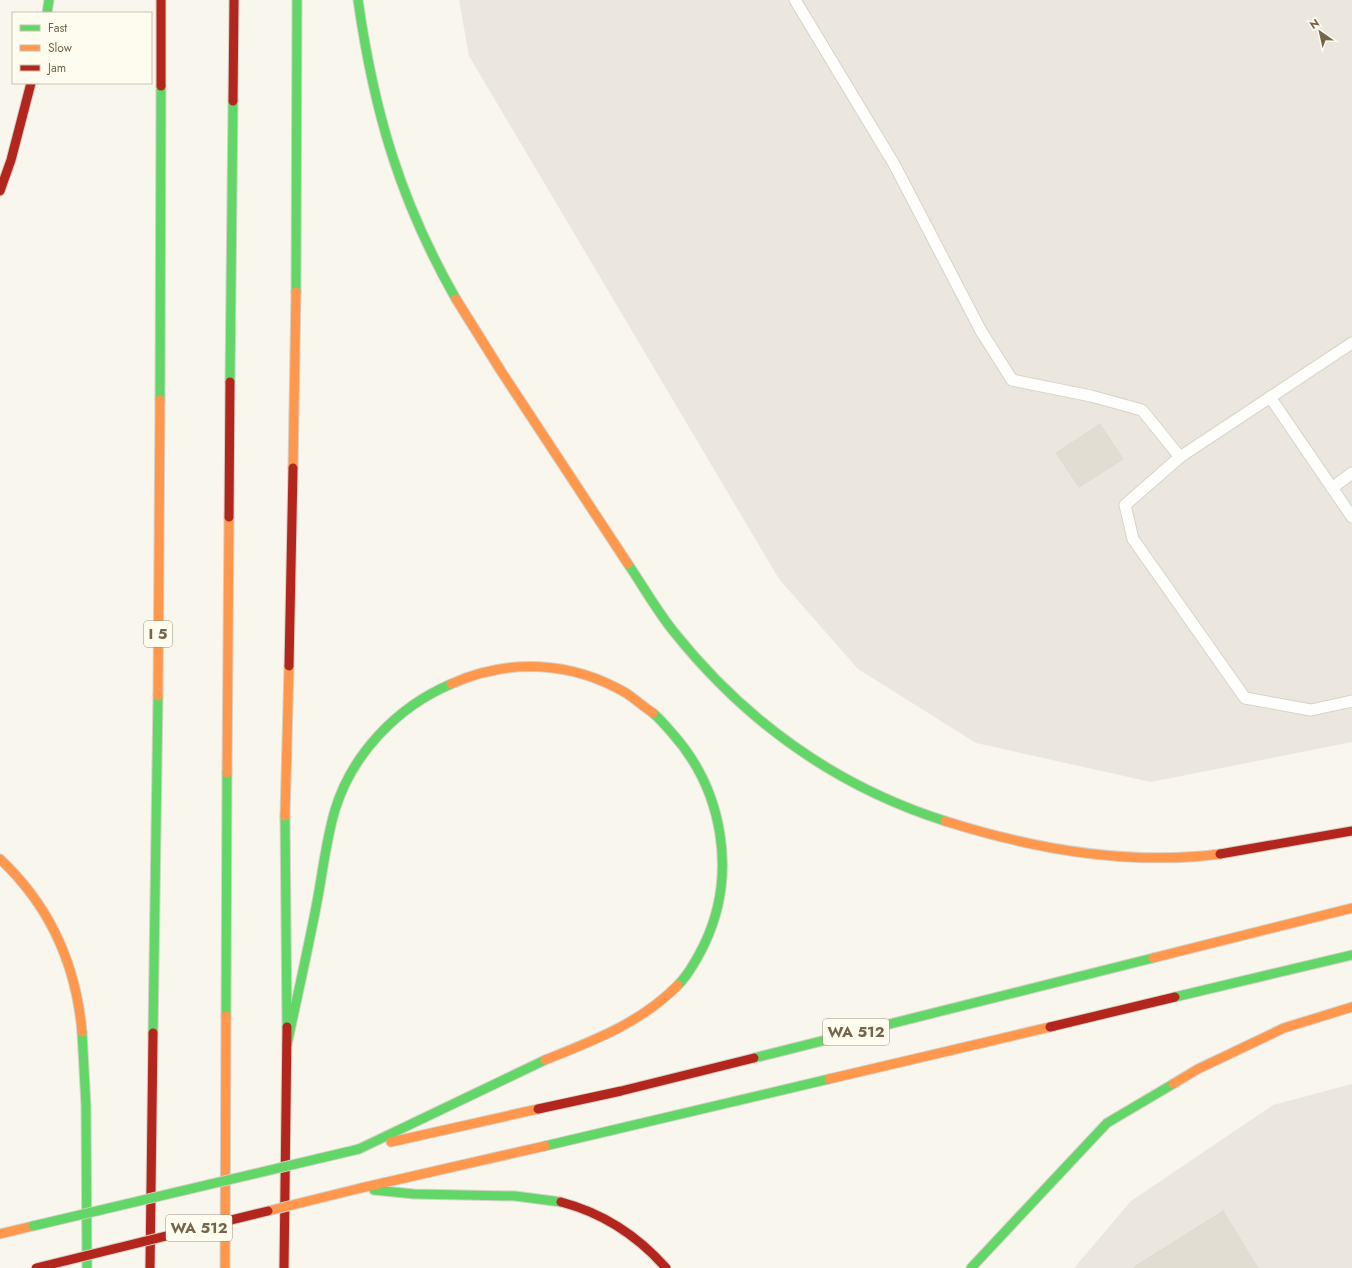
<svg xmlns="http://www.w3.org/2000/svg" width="1352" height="1268" viewBox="0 0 1352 1268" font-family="Jost,sans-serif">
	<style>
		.industrial { fill: #ebe7de }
		.building { fill: #e2ddd2; stroke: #e1dbcf }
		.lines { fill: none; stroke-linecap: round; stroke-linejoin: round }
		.lane-casing { stroke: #d7d3cb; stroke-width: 13 }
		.fast-casing { stroke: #d6d1c7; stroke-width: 11 }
		.slow-casing { stroke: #d6d1c7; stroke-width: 11 }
		.jam-casing { stroke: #d6d1c7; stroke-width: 11 }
		.lane { stroke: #fefefc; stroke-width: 11 }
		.fast { stroke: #63d668; stroke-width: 9 }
		.slow { stroke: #ff974d; stroke-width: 9 }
		.jam { stroke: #b3261e; stroke-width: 9 }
		.fast-bridge-casing { stroke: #d6d1c7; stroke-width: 11; stroke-linecap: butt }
		.slow-bridge-casing { stroke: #d6d1c7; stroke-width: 11; stroke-linecap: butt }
		.jam-bridge-casing { stroke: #d6d1c7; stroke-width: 11; stroke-linecap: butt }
		.fast-bridge { stroke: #63d668; stroke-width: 9 }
		.slow-bridge { stroke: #ff974d; stroke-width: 9 }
		.jam-bridge { stroke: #b3261e; stroke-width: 9 }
		.labels { text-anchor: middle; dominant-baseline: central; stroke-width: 3; stroke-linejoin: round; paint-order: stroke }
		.shield { fill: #fefcef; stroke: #9f927e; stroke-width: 1 }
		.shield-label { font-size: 15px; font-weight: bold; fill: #76654d }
	</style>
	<rect width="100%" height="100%" fill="#f8f6ed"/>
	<!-- industrial -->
	<g class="industrial">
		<path d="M459,0H1352V742L1151,782L976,743L858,669L779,579L469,56Z"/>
		<path d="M1352,1084V1268H1074L1131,1201L1273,1105Z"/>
	</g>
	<!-- building -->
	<g class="building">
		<path d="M1100,424L1123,459L1079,487L1056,453Z"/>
		<path d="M1223,1211L1258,1268H1135L1134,1267Z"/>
	</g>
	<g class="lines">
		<defs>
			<g id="lane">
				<path d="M795,0L894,164L981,331L1012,380L1091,396L1142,410L1180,457"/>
				<path d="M1352,343L1180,457L1125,505L1133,539L1245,698L1311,710L1352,701"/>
				<path d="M1270,397L1352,517"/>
				<path d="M1332,488L1352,473"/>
			</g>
			<g id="fast">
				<path d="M358,0C374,112 400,201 456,299"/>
				<path d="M47,13L49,0"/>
				<path d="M296,292L297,0"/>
				<path d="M230,382L233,101"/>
				<path d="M160,400L161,86"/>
				<path d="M628,564C643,586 657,611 674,632C746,722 835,786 945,821"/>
				<path d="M653,713C660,719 666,726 672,733C723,790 738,874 704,945C697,959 689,974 678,985"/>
				<path d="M285,816L287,1027"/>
				<path d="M1175,997L1352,955"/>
				<path d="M226,1016L227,773"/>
				<path d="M82,1032L86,1106L87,1268"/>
				<path d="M153,1033L158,696"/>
				<path d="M287,1045C297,997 308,950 317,902C323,871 326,840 335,810C352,754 397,707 451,684"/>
				<path d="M754,1058L1153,958"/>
				<path d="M545,1146L829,1079"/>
				<path d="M359,1149L545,1060"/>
				<path d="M374,1190L414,1194L515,1196L561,1202"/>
				<path d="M971,1268L1107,1123L1173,1084"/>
			</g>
			<g id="slow">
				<path d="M456,299L501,371L628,564"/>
				<path d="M293,468L296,292"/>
				<path d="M451,684C509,658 571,661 626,693C635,699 644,707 653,713"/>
				<path d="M158,696L160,400"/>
				<path d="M227,773L229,517"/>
				<path d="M285,816L289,666"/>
				<path d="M945,821C1033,849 1127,866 1220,854"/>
				<path d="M0,859C50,906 76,964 82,1032"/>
				<path d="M1153,958L1352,908"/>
				<path d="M545,1060C593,1041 641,1023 678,985"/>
				<path d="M829,1079L1050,1027"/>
				<path d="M1173,1084L1198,1069L1284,1028L1352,1007"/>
				<path d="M391,1142L538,1109"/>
				<path d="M361,1188L545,1146"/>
				<path d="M0,1234L33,1226"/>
				<path d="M225,1268L226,1016"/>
			</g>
			<g id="jam">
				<path d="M161,86V0"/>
				<path d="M233,101L234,0"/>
				<path d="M0,191L11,160L31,83"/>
				<path d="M229,517L230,382"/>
				<path d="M289,666L293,468"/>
				<path d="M1220,854L1352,831"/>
				<path d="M1050,1027L1175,997"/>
				<path d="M538,1109L621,1091L754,1058"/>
				<path d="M561,1202C603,1213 637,1235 666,1268"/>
				<path d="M150,1268L153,1033"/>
				<path d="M284,1268L287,1027"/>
			</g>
		</defs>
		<!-- lane casing -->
		<use href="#lane" class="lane-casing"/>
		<!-- fast casing -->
		<use href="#fast" class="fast-casing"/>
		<!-- slow casing -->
		<use href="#slow" class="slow-casing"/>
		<!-- jam casing -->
		<use href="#jam" class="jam-casing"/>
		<!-- lane -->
		<use href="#lane" class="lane"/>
		<!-- fast -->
		<use href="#fast" class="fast"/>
		<!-- slow -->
		<use href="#slow" class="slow"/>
		<!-- jam -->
		<use href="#jam" class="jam"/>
		<defs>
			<path id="fast-bridge" d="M33,1226L359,1149"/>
			<path id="slow-bridge" d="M268,1211L361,1188"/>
			<path id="jam-bridge" d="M36,1268L268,1211"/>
		</defs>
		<!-- fast-bridge casing -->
		<use href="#fast-bridge" class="fast-bridge-casing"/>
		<!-- slow-bridge casing -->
		<use href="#slow-bridge" class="slow-bridge-casing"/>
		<!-- jam-bridge casing -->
		<use href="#jam-bridge" class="jam-bridge-casing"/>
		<!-- fast-bridge -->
		<use href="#fast-bridge" class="fast-bridge"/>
		<!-- slow-bridge -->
		<use href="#slow-bridge" class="slow-bridge"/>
		<!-- jam-bridge -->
		<use href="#jam-bridge" class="jam-bridge"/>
	</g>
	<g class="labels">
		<!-- shield labels -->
		<g class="shield">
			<rect x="144" y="621" width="28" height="26" rx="3"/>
			<rect x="823" y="1019" width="66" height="26" rx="3"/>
			<rect x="166" y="1215" width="66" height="26" rx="3"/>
		</g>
		<g class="shield-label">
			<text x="158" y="634">I 5</text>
			<text x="856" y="1032">WA 512</text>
			<text x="199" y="1228">WA 512</text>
		</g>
	</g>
	<!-- legend -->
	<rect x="12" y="12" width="140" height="72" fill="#fefcef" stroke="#c8c0ae"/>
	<rect x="20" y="25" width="20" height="6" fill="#63d668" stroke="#c8c0ae"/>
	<text x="48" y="32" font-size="12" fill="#76654d">Fast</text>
	<rect x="20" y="45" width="20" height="6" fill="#ff974d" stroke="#c8c0ae"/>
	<text x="48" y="52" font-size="12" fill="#76654d">Slow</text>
	<rect x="20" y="65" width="20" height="6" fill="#b3261e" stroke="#c8c0ae"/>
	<text x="48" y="72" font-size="12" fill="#76654d">Jam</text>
	<!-- north arrow -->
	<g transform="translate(1320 32) rotate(326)" stroke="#fefcef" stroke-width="3" paint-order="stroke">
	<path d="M0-3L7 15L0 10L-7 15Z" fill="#76654d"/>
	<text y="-6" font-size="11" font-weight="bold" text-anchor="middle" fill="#76654d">N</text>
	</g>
</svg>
